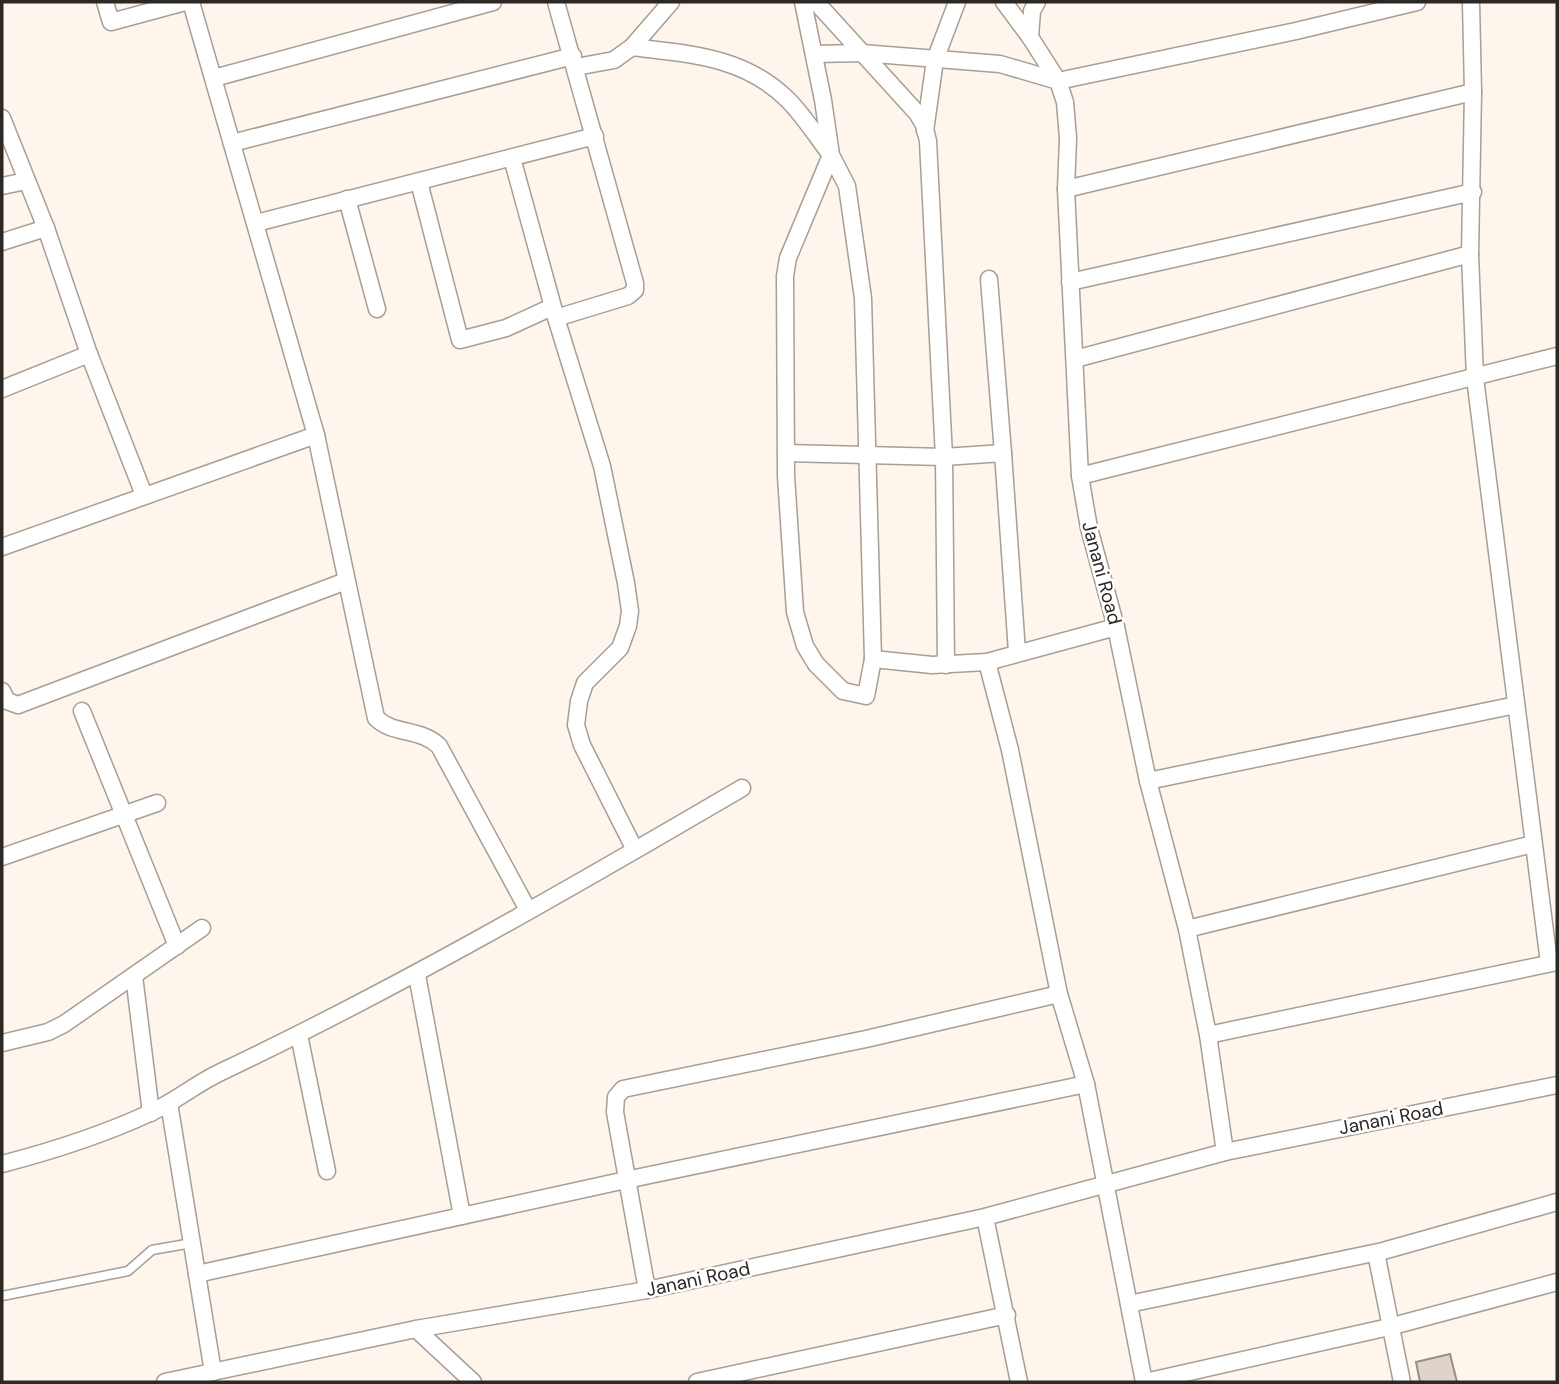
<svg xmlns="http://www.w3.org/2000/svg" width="1559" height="1384" viewBox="0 0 1559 1384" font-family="'DM Sans',sans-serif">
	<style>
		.building { fill: #dfd4c9; stroke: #988e83; stroke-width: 2 }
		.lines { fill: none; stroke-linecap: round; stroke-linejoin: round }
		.lane-casing { stroke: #a89e93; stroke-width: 11 }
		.street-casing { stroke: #a89e93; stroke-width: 19 }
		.lane { stroke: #fff; stroke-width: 8 }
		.street { stroke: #fff; stroke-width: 16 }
		.labels { text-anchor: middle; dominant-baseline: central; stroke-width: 5; stroke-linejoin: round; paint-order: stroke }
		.street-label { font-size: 19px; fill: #2c2823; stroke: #fff }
	</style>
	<rect width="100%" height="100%" fill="#fef5ec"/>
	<!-- building -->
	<path class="building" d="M1450,1354L1457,1382H1420L1416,1362Z"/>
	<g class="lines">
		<defs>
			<path id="lane" d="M2,1296L128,1271L152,1250L192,1243"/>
			<g id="street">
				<path d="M105,2L111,22L185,2"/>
				<path d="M191,2L316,435L376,718C393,735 421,728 439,746L528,910"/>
				<path d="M816,2L917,113L924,125L928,141L944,457L946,665"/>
				<path d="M1004,2L1030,37L1058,81L1065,102L1068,138L1066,189L1080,476L1089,528L1116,627L1148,781L1187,929L1208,1035L1225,1152"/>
				<path d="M1471,2L1473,92L1470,254L1475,378L1549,963"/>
				<path d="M1030,37L1032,11L1037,2"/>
				<path d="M632,47C689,54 744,56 788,100C804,116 817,137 831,155L788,258L785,276L786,476L795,612L805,646L816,664L843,691L866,696L873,659L863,298L847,186L831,155L823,100L803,2"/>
				<path d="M814,54L862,53L1000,64L1058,81L1296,31L1417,2"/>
				<path d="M576,67L614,60L632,47L671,2"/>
				<path d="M214,78L493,2"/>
				<path d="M2,118L46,228L89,354L144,495"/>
				<path d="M925,131L935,60L957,2"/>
				<path d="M232,143L573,56"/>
				<path d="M512,158L556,318L602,466L626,583L630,611L628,626L620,648L585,683L579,701L576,725L582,745L635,850"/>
				<path d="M419,182L460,340L506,328L552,307"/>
				<path d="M2,186L26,181"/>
				<path d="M1066,189L1473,92"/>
				<path d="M347,199L377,309"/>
				<path d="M256,223L595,136"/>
				<path d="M2,242L46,228"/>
				<path d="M989,279L1003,453"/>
				<path d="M1070,282L1473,192"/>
				<path d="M556,318L628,296L635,290V283L556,2"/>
				<path d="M1075,359L1470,254"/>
				<path d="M2,389L89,354"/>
				<path d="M786,453L944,457L1003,453L1017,652"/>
				<path d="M1080,476L1557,356"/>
				<path d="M2,547L316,435"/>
				<path d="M873,659L932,665L987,662L1116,627"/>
				<path d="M987,662L1010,750L1059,994L1086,1084L1144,1382"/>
				<path d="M2,691L7,701L18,705L346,581"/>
				<path d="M82,711L177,946"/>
				<path d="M1148,781L1516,705"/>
				<path d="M2,857L157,803"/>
				<path d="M1187,929L1533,844"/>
				<path d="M417,975L462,1216"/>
				<path d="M134,976L151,1113"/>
				<path d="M299,1035L327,1171"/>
				<path d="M1208,1035L1557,962"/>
				<path d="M2,1043L48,1032L64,1024L202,928"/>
				<path d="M169,1103L213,1372"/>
				<path d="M2,1164C52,1151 105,1134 152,1112C176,1101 197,1083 221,1072C400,987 571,888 742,788"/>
				<path d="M985,1217L1019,1382"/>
				<path d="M1376,1253L1402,1382"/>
				<path d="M197,1274L626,1180L1086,1084"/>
				<path d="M647,1290L615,1112L616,1097L623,1089L866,1039L1059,994"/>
				<path d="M1129,1304L1383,1251L1557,1202"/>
				<path d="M416,1329L473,1382"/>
				<path d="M165,1382L416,1329L647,1290L985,1217L1225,1152L1557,1085"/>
				<path d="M697,1382L1007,1315"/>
				<path d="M1145,1382L1389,1327L1557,1282"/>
			</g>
		</defs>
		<!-- lane casing -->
		<use href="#lane" class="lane-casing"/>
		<!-- street casing -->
		<use href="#street" class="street-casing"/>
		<!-- lane -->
		<use href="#lane" class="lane"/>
		<!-- street -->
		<use href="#street" class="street"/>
	</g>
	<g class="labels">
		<!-- street labels -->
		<g class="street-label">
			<text transform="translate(1102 573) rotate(75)">Janani Road</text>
			<text transform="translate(1391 1118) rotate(-11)">Janani Road</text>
			<text transform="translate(698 1279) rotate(-12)">Janani Road</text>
		</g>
	</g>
	<!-- border -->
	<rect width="1559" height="1384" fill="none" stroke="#2c2823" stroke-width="7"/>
</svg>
